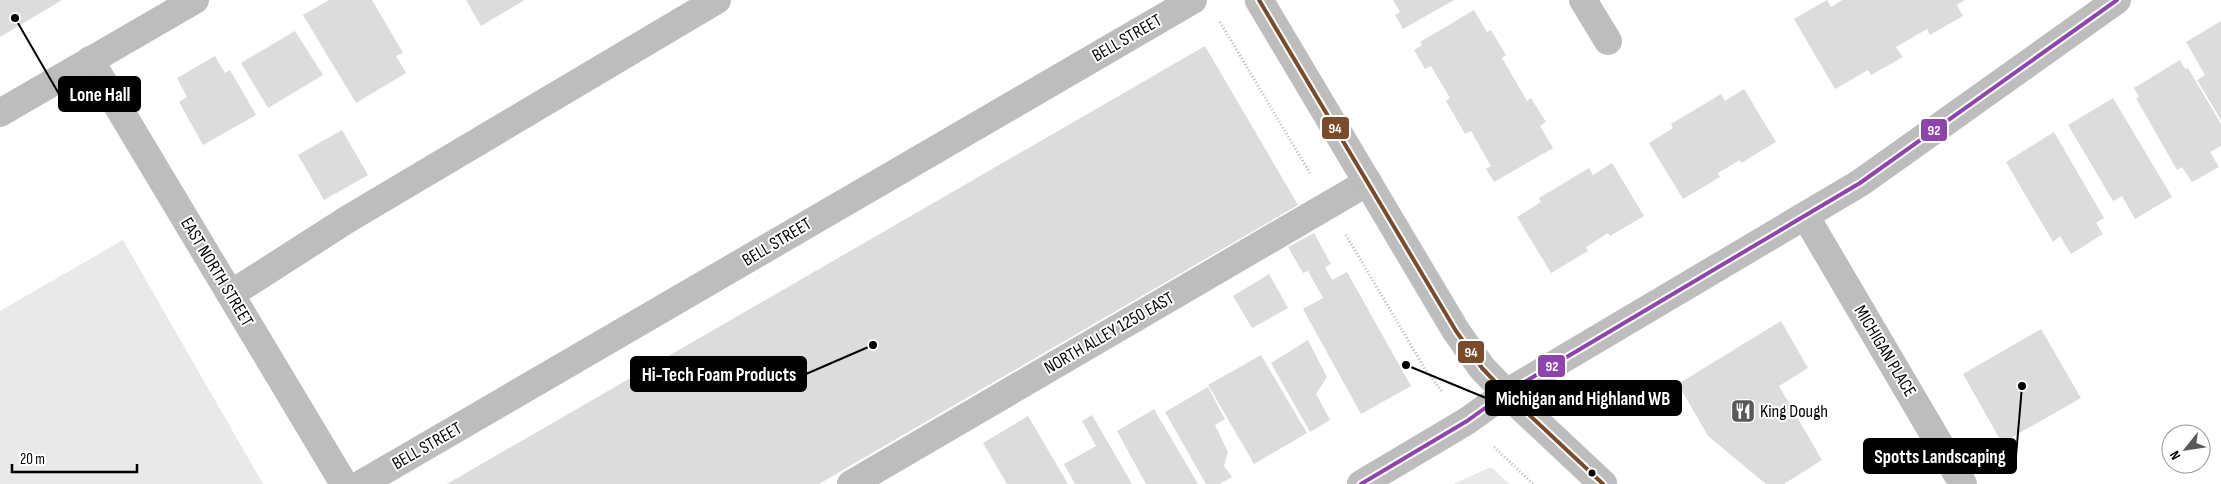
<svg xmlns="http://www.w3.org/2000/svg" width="2221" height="484" viewBox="0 0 2221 484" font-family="'Sofia Sans Condensed',sans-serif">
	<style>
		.green { fill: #e9e9e9 }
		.building { fill: #dcdcdc }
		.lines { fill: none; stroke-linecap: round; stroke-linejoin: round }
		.major-casing { stroke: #dbdbdb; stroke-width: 29 }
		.path { stroke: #b8b8b8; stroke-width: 3; stroke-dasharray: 1 2.5; stroke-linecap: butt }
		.minor { stroke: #bdbdbd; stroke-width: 28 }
		.major { stroke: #bdbdbd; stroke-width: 28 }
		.bus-1-casing { stroke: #fff; stroke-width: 8 }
		.bus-2-casing { stroke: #fff; stroke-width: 8 }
		.bus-1 { stroke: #7a4b2a; stroke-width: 4 }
		.bus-2 { stroke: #8e44ad; stroke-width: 4 }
		.bus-dot { fill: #000; stroke: #fff; stroke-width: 2 }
		.labels { text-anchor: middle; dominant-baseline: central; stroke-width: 4; stroke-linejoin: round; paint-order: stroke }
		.street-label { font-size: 18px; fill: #000; stroke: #fff }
		.poi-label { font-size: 18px; fill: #000; stroke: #fff; text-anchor: start }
		.leader { fill: none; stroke: #000; stroke-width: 2 }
		.callout-dot { fill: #000; stroke: #fff; stroke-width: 2 }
		.callout { fill: #000; stroke: #000; stroke-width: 2 }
		.callout-label { font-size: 19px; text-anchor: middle; font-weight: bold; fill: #fff }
		.line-badge { stroke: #fff; stroke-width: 2 }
		.badge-label { font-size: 14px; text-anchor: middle; font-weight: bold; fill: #fff }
	</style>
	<rect width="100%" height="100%" fill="#fff"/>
	<!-- green -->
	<g class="green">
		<path d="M123,240L263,484H0V311Z"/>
		<path d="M1491,467L1509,484H1453Z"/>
	</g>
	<!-- building -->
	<g class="building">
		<path d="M0,0H62L0,37Z"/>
		<path d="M329,0H372L403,53L396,56L406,73L356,103L303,15Z"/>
		<path d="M466,0H525L481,26Z"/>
		<path d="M1393,0H1454L1403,29L1395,15L1400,12Z"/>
		<path d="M1827,0L1831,7L1842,0H1965L1957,5L1963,16L1930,35L1927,29L1896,47L1903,57L1871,75L1868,70L1835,89L1794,19Z"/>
		<path d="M1474,10L1487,32L1491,30L1506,55L1502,58L1527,101L1531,98L1546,122L1540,126L1553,148L1494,182L1486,169L1491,166L1471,131L1465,134L1446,101L1450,98L1431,66L1425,69L1414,50L1422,45L1420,42Z"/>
		<path d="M2221,21V120L2197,80L2205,75L2186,42Z"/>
		<path d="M295,31L323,75L268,108L241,63Z"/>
		<path d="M1205,46L1298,205L819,484H447Z"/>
		<path d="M215,56L225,73L230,70L256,115L203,145L179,102L187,97L177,78Z"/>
		<path d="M2180,60L2185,69L2188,68L2221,124V146L2210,152L2219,167L2192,182L2182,167L2177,170L2136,98L2139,97L2134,88Z"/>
		<path d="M1744,89L1776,142L1741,163L1740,160L1718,173L1720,177L1683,199L1649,143L1673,128L1671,124L1721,94L1725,101Z"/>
		<path d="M2113,98L2172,197L2135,219L2122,196L2113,201L2068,125Z"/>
		<path d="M342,130L368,175L324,200L298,155Z"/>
		<path d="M2054,132L2104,218L2096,223L2103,234L2071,254L2060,236L2053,242L2006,162Z"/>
		<path d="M1612,163L1644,216L1610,236L1608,233L1586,247L1588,251L1551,273L1517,217L1541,202L1539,198L1589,168L1593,175Z"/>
		<path d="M1314,233L1331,264L1325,267L1332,280L1347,272L1411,386L1361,414L1303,309L1323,298L1308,271L1303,273L1288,247Z"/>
		<path d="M1269,274L1288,308L1252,328L1233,296Z"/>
		<path d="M1781,321L1808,368L1779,386L1822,460L1784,484H1766L1708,436L1678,384Z"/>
		<path d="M2041,329L2081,398L2002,443L1963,374Z"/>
		<path d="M1308,340L1327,377L1316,394L1330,420L1310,432L1271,363Z"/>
		<path d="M1261,355L1307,433L1254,464L1208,385Z"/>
		<path d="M1208,387L1225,419L1215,425L1228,452L1224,466L1232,477L1219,484H1206L1165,412Z"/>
		<path d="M1154,409L1198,484H1146L1117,431Z"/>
		<path d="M1092,415L1132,484H1075L1064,464L1096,446L1082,421Z"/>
		<path d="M1028,416L1068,484H1007L983,443Z"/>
	</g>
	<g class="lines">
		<defs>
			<path id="major" d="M1259,0L1456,331L1482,368L1506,393L1603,484"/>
		</defs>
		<!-- major casing -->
		<use href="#major" class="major-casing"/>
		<!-- path -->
		<g class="path">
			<path d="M1220,22L1310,173"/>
			<path d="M1346,235L1425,369L1443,393"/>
			<path d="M1494,447L1533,484"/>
		</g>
		<!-- minor -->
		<g class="minor">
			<path d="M1583,0L1608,41"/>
			<path d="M90,60L344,484"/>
			<path d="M0,113L195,0"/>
			<path d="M1806,217L1963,484"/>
			<path d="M231,294L348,219L717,0"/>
			<path d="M361,484L1193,0"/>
			<path d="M851,484L1368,182"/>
			<path d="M1361,484L1467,421L1506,393L1860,183L2117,0"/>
		</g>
		<!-- major -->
		<use href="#major" class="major"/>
		<defs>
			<path id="bus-1" d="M1259,0L1456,331L1482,368L1506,393L1603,484"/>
			<path id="bus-2" d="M1361,484L1467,421L1506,393L1860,183L2117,0"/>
		</defs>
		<!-- bus-1 casing -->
		<use href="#bus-1" class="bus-1-casing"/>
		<!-- bus-2 casing -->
		<use href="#bus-2" class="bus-2-casing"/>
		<!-- bus-1 -->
		<use href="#bus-1" class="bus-1"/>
		<!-- bus-2 -->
		<use href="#bus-2" class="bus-2"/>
	</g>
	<!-- icons -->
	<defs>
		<symbol id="restaurant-square" viewBox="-11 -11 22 22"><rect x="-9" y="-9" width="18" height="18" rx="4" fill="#595959" stroke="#fff"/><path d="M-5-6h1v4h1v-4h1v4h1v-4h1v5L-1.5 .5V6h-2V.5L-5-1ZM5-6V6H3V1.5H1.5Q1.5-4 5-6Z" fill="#fff"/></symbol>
	</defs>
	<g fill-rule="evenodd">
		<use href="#restaurant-square" x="1729" y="397" width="28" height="28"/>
	</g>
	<!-- markers -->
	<circle class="bus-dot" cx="1592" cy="473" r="4.5"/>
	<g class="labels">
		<!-- street labels -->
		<g class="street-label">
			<text transform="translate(1127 38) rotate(-30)">BELL STREET</text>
			<text transform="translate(777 242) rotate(-31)">BELL STREET</text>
			<text transform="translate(217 272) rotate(59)">EAST NORTH STREET</text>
			<text transform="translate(1109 333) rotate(-30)">NORTH ALLEY 1250 EAST</text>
			<text transform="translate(1885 351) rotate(59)">MICHIGAN PLACE</text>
			<text transform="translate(427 446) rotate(-30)">BELL STREET</text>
		</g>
		<!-- poi labels -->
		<g class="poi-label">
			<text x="1760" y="411">King Dough</text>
		</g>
	</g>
	<!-- callouts -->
	<path class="leader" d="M15 18L59 94M873 345L806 374M1406 365L1486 398M2022 386L2016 456"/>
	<g class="callout-dot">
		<circle cx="15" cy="18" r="5"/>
		<circle cx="873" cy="345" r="5"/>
		<circle cx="1406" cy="365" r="5"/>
		<circle cx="2022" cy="386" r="5"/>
	</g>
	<g class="callout">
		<rect x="59" y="77" width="81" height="34" rx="5"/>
		<rect x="631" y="357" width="175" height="34" rx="5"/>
		<rect x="1486" y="381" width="195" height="34" rx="5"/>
		<rect x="1864" y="439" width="152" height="34" rx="5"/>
	</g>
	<g class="callout-label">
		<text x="100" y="101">Lone Hall</text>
		<text x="719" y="381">Hi-Tech Foam Products</text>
		<text x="1583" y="405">Michigan and Highland WB</text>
		<text x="1940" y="463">Spotts Landscaping</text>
	</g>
	<g class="line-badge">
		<rect x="1321" y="116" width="29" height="24" rx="5" fill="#7a4b2a"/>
		<rect x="1920" y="118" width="28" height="24" rx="5" fill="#8e44ad"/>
		<rect x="1457" y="340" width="28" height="24" rx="5" fill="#7a4b2a"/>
		<rect x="1537" y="354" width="29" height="24" rx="5" fill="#8e44ad"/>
	</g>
	<g class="badge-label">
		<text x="1335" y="133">94</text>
		<text x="1934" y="135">92</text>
		<text x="1471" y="357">94</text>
		<text x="1552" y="371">92</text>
	</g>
	<!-- north arrow -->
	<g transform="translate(2186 449) rotate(240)"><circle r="24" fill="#ffffff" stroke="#999999"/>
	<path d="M0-4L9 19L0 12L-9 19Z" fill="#595959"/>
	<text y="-8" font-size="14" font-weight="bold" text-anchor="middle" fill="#000000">N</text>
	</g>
	<!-- scale -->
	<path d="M12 464v8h125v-8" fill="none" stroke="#000000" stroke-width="2.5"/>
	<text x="20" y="464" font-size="15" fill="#000000" stroke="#ffffff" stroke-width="4" paint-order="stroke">20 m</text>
</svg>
